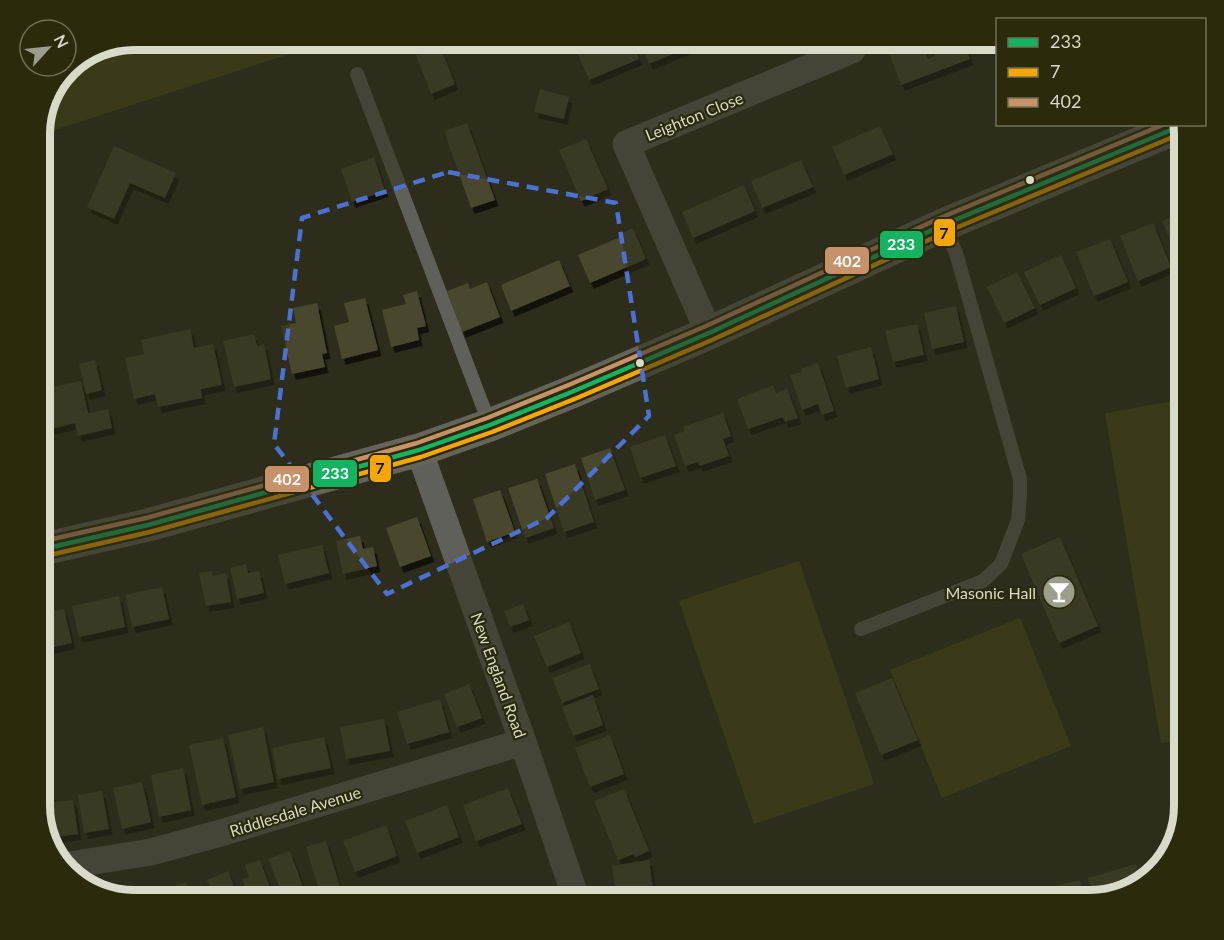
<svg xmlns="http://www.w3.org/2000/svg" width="1224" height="940" viewBox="0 0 1224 940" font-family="Lato,sans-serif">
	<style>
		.green { fill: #4b4a17 }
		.building { fill: #48472d; filter: url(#shadow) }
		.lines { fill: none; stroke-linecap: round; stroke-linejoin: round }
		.lane { stroke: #60605a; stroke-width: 14 }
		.street { stroke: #60605a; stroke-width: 27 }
		.highway { stroke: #656458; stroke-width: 33 }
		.bus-1-casing { stroke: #2b2a0b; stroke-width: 9 }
		.bus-2-casing { stroke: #2b2a0b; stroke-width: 9 }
		.bus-3-casing { stroke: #2b2a0b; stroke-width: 9 }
		.bus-1 { stroke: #13b361; stroke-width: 4.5 }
		.bus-2 { stroke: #f7a600; stroke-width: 4.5 }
		.bus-3 { stroke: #c7916a; stroke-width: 4.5 }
		.marked { fill: none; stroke: #4c71d4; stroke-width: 4.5; stroke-dasharray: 12 8; stroke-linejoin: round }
		.bus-dot { fill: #d9dac8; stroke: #2b2a0b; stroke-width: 2 }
		.labels { text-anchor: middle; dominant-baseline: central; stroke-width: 4.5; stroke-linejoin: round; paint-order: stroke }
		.street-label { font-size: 16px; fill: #d9dac8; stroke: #2b2a0b }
		.poi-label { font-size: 16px; fill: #d9dac8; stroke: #2b2a0b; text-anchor: end }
		.rim { fill: none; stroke: #d9dac8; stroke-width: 8 }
		.line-badge { stroke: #2b2a0b; stroke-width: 2 }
		.badge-label { font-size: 16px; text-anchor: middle; font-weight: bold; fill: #fff }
		.pale-badge-label { font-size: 16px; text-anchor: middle; font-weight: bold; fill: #111 }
	</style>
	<defs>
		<filter id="shadow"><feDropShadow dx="3.5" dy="6" stdDeviation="0" flood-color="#0009"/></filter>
	</defs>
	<rect width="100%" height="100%" fill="#2e2d1c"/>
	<!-- green -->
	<g class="green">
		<path d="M134,39H336L39,135V127L71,63Z"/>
		<path d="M1185,399V739L1161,743L1105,413Z"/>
		<path d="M799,561L874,784L754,824L679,601Z"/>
		<path d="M1020,618L1071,746L942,798L890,670Z"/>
	</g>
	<!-- building -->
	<g class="building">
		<path d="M608,39H630L639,59L589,80L577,52Z"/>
		<path d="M638,39H709L649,64Z"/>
		<path d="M884,39H920L928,59L935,56L929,39H963L970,59L901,85Z"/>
		<path d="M440,46L455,84L431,94L416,55Z"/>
		<path d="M540,89L569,97L564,119L534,112Z"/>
		<path d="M467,123L495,200L471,208L444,131Z"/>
		<path d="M880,126L893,154L844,175L832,147Z"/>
		<path d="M586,139L608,189L581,201L559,150Z"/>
		<path d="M114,146L176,173L165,198L130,183L114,219L87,207Z"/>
		<path d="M374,157L385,191L352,202L341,169Z"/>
		<path d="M801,160L813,187L762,208L751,181Z"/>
		<path d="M744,185L755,211L693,238L682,212Z"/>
		<path d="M1185,211V263L1181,265L1162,221Z"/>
		<path d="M1153,223L1171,267L1138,281L1120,236Z"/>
		<path d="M633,228L646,259L590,283L578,255L623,236L622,233Z"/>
		<path d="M1110,239L1128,282L1094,296L1076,252Z"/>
		<path d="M1061,255L1076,288L1040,305L1024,272Z"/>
		<path d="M559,260L570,286L511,311L501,285Z"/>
		<path d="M1017,272L1035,308L1004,323L987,287Z"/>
		<path d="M487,282L500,317L462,332L447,291L468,283L470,289Z"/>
		<path d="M417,291L426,326L417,328L419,340L391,347L382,310L406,304L403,295Z"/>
		<path d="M365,298L378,350L342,359L334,326L349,322L344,303Z"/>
		<path d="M317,303L327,353L322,354L325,367L292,374L281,326L296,323L293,308Z"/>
		<path d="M956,306L964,342L932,349L924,313Z"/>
		<path d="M917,324L924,355L893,362L885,331Z"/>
		<path d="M190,329L194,348L213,344L222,385L201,389L202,398L158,407L155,394L134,399L125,358L144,354L141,340Z"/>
		<path d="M254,334L257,346L264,344L271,379L234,387L223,341Z"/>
		<path d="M871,347L879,379L846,388L837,356Z"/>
		<path d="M95,360L102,390L86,394L79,364Z"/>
		<path d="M818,363L834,411L822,415L818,404L802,410L790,375L802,372L801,369Z"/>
		<path d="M81,381L88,413L108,409L112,428L78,436L75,423L39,432V390Z"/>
		<path d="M773,385L776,393L787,389L798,418L785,422L783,417L748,429L737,399Z"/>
		<path d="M723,413L731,436L723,439L729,456L699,466L698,462L685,466L674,435L685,431L683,427Z"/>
		<path d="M665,435L676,466L640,478L630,447Z"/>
		<path d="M610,448L625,490L595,500L581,458Z"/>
		<path d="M575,464L594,522L564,532L545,474Z"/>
		<path d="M537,479L554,528L525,538L508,488Z"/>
		<path d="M500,490L515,532L487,542L473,499Z"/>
		<path d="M417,517L431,556L400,567L386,528Z"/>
		<path d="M360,536L363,549L373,547L377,566L343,574L336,541Z"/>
		<path d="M1060,537L1098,626L1059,643L1021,554Z"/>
		<path d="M322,545L329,573L285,584L278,555Z"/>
		<path d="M246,564L248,573L259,571L264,593L237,599L230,568Z"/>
		<path d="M212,571L213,576L226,573L231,602L206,606L199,573Z"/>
		<path d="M162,587L169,619L132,627L125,595Z"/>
		<path d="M119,596L125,627L79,637L72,606Z"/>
		<path d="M523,604L529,620L510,627L504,611Z"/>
		<path d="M64,609L72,643L45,649L48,661L39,663V614Z"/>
		<path d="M569,622L581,653L547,667L534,636Z"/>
		<path d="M590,664L599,689L562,703L552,678Z"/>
		<path d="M892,678L918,740L881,755L855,693Z"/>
		<path d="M469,684L482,718L457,727L444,694Z"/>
		<path d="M593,695L603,725L573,736L562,707Z"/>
		<path d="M440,699L449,732L407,744L397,712Z"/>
		<path d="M384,719L390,751L346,759L340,727Z"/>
		<path d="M263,727L274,782L240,789L228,735Z"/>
		<path d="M610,735L624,774L590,787L575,748Z"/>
		<path d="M324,737L331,768L278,779L272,748Z"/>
		<path d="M223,738L236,797L202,805L189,745Z"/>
		<path d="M183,768L191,810L159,817L151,775Z"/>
		<path d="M142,782L151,822L122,829L113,788Z"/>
		<path d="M508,788L522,824L476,841L463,805Z"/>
		<path d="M624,789L649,851L635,857L634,854L618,860L594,801Z"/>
		<path d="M102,791L109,829L84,833L78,795Z"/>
		<path d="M73,800L78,834L46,838L39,812V804Z"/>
		<path d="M447,805L459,837L417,853L405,821Z"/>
		<path d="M386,825L397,856L355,872L343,841Z"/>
		<path d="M326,841L341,890L321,896L306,847Z"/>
		<path d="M290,851L308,901H278L277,899L283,896L268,859Z"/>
		<path d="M260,860L275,901H250L242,879L249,877L245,865Z"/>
		<path d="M649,860L653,889L639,891L640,897L617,900L612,866Z"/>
		<path d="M1136,864L1141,884L1132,891L1094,900L1088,878Z"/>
		<path d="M228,871L240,901H215L207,880Z"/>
		<path d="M1080,880L1084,897L1078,898L1079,901H1050L1047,888Z"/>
		<path d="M186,882L189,890L197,887L202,901H175L170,888Z"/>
		<path d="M154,893L156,901H133Z"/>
		<path d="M659,895L660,901H628V900Z"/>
	</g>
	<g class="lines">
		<!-- lane -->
		<g class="lane">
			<path d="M357,74L490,425"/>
			<path d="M861,629L983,581L1001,564L1018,520L1020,496V479L956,253L943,225"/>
		</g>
		<!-- street -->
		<g class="street">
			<path d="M709,333L626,144L852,50"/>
			<path d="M419,450L523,742L577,901"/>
			<path d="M63,866L151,852L224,832L523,742"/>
		</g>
		<!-- highway -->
		<path class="highway" d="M39,550L148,525L419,450L490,425L574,391L709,333L943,225L1183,125"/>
		<defs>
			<path id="bus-1" d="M39,550L148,525L419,450L490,425L574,391L709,333L943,225L1183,125"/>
			<path id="bus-2" d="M41,557L150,532L421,457L492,432L577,398L712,340L946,232L1185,132"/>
			<path id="bus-3" d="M39,542L146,518L417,443L487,418L571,384L706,326L940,218L1165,124"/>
		</defs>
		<!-- bus-1 casing -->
		<use href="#bus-1" class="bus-1-casing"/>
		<!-- bus-2 casing -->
		<use href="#bus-2" class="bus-2-casing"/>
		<!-- bus-3 casing -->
		<use href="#bus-3" class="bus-3-casing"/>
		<!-- bus-1 -->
		<use href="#bus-1" class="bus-1"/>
		<!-- bus-2 -->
		<use href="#bus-2" class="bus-2"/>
		<!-- bus-3 -->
		<use href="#bus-3" class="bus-3"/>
	</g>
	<!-- marked area -->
	<path d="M0 0H1224V940H0ZM448,172L616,203L649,416L547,518L387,594L274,444L302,218Z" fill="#2e2d1c" fill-opacity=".55" fill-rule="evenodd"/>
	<path class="marked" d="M448,172L616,203L649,416L547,518L387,594L274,444L302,218Z"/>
	<!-- icons -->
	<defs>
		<symbol id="bar-disc" viewBox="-11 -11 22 22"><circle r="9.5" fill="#9d9d8c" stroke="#2b2a0b"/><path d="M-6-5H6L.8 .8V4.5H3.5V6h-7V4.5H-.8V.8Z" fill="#fff"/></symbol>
	</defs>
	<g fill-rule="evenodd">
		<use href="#bar-disc" x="1040" y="573" width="38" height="38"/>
	</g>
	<!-- markers -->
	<g class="bus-dot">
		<circle cx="1030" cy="180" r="5"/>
		<circle cx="640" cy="363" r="5"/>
	</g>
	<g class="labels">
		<!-- street labels -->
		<g class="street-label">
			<text transform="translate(694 116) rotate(-22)">Leighton Close</text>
			<text transform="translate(499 675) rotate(70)">New England Road</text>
			<text transform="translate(295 811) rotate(-17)">Riddlesdale Avenue</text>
		</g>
		<!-- poi labels -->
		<g class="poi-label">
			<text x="1036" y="592">Masonic Hall</text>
		</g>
	</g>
	<!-- crop -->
	<path d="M0 0H1224V940H0ZM134 50H1090A84 84 0 0 1 1174 134V806A84 84 0 0 1 1090 890H134A84 84 0 0 1 50 806V134A84 84 0 0 1 134 50Z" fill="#2b2a0b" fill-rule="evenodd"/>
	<path class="rim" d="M134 50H1090A84 84 0 0 1 1174 134V806A84 84 0 0 1 1090 890H134A84 84 0 0 1 50 806V134A84 84 0 0 1 134 50Z"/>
	<g class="line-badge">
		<rect x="933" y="218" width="23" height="29" rx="6" fill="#f7a600"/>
		<rect x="879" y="230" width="45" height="29" rx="6" fill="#13b361"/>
		<rect x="824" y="246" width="46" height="29" rx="6" fill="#c7916a"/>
		<rect x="369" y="454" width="23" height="29" rx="6" fill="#f7a600"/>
		<rect x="312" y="459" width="46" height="29" rx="6" fill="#13b361"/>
		<rect x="264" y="465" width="46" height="28" rx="6" fill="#c7916a"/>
	</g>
	<g class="badge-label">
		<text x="901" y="250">233</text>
		<text x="847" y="267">402</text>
		<text x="335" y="479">233</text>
		<text x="287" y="485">402</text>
	</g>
	<g class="pale-badge-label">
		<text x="944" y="239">7</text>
		<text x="380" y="474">7</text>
	</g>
	<!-- legend -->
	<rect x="996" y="18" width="210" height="108" fill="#2b2a0b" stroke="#717057" stroke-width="1.5"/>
	<rect x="1008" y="38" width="30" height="9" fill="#13b361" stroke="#717057" stroke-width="1.5"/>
	<text x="1050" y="48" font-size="18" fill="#d9dac8">233</text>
	<rect x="1008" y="68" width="30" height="9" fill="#f7a600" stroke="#717057" stroke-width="1.5"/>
	<text x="1050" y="78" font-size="18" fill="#d9dac8">7</text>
	<rect x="1008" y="98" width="30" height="9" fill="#c7916a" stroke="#717057" stroke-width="1.5"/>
	<text x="1050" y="108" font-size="18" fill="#d9dac8">402</text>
	<!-- north arrow -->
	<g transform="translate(48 48) rotate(63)"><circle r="28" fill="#2b2a0b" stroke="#717057" stroke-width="1.5"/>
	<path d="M0-4.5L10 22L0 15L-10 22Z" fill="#9d9d8c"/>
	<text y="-9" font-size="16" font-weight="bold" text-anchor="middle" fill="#d9dac8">N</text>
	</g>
</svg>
